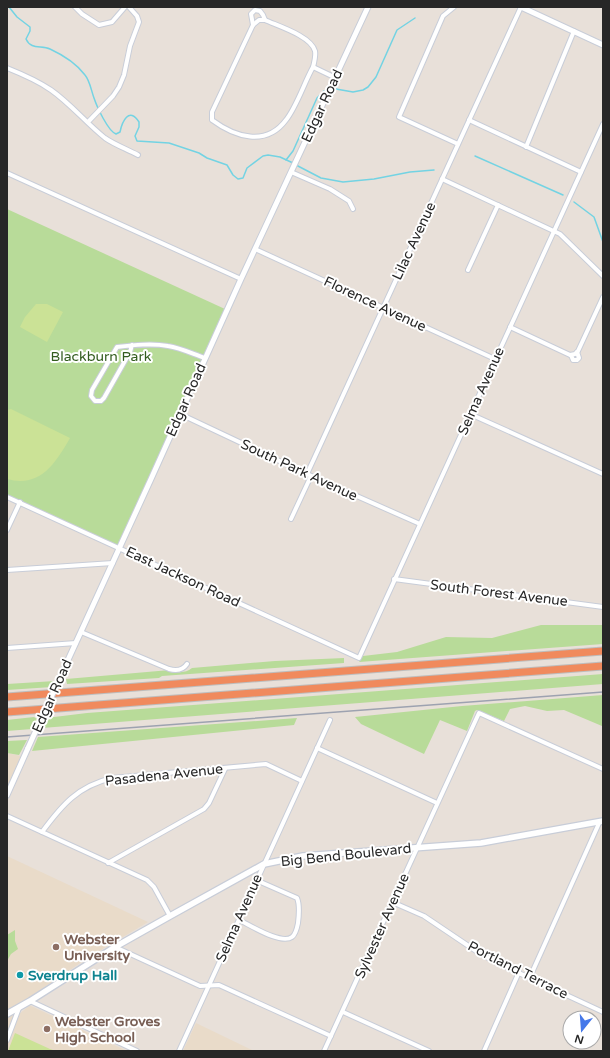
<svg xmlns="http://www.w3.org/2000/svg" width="610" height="1058" viewBox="0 0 610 1058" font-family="'Varela Round',sans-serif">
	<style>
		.education { fill: #e9dbc9 }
		.green { fill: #b8db99 }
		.pitch { fill: #cbe296 }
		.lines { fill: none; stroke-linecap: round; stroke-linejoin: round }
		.stream { stroke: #73d3e3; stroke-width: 1.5 }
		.minor-casing { stroke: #c8cdd8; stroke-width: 6 }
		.tertiary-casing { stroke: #c8cdd8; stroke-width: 7 }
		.secondary-casing { stroke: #c8cdd8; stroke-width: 8 }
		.motorway-casing { stroke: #bebebe; stroke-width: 9 }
		.minor { stroke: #fff; stroke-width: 4 }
		.tertiary { stroke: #fff; stroke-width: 5 }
		.secondary { stroke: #fff; stroke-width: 5.5 }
		.motorway { stroke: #f08a5d; stroke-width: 7 }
		.rail { stroke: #9da2b0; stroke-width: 1.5 }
		.tertiary-bridge-casing { stroke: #c8cdd8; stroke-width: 7; stroke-linecap: butt }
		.tertiary-bridge { stroke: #fff; stroke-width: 5 }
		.education-dot { fill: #8d6e63; stroke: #fff; stroke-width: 1.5 }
		.culture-dot { fill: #0f9aa8; stroke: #fff; stroke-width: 1.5 }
		.labels { text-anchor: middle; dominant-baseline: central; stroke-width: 4; stroke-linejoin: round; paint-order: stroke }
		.street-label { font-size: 14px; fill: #272727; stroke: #fff }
		.park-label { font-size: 14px; fill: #335c1f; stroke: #fff }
		.education-label { font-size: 14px; font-weight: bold; fill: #785e54; stroke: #fff; text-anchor: start }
		.culture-label { font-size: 14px; font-weight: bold; fill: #0d838f; stroke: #fff; text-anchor: start }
	</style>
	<rect width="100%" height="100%" fill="#e8e0d9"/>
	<!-- education -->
	<g class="education">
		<path d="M7,753L21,756L7,788Z"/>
		<path d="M7,856L148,922L86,959L18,1005L7,1033Z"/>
		<path d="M29,1006H31L127,1051H7V1044L18,1015Z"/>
		<path d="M196,1023L254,1051H183Z"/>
	</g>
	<!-- green -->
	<g class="green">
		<path d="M7,209L225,309L119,546L7,495Z"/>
		<path d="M541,625H603V644L359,662L363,656L397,652L446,637L492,638Z"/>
		<path d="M344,658V663L162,676L159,678L67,684L66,679L170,670C178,672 184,674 192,668L275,661Z"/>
		<path d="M603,674V684L42,728L46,718L87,713Z"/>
		<path d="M55,681L52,687L7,690V684Z"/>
		<path d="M603,695V733H602V726L564,710L547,711L525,706L510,709L504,721L477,710L475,711L467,731L440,720L424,754L361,724L355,717L462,706Z"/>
		<path d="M34,717L37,719L32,729L7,731V720Z"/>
		<path d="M297,718L294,725L32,751L38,737Z"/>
		<path d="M27,740L19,755L7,753V741Z"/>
		<path d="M15,930V941L18,949L11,954L7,961V935Z"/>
	</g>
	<!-- pitch -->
	<g class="pitch">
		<path d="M36,304H47L63,312L47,342L20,327L25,317Z"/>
		<path d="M11,409L70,438C55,464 40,488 7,479V410Z"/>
		<path d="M15,1033L50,1049L53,1050L8,1051Z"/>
	</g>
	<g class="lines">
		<!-- stream -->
		<g class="stream">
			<path d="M9,7L17,17L30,27V31L26,39C31,50 41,45 50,49C63,55 76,63 85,75C90,81 91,90 94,98C97,107 108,131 116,134L120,132C122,122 129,106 139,122V127L135,136L137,141L169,143L199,153L207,158L227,165L233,175L238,179L243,178L247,168L263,156L268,155L280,157L293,163"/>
			<path d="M336,89L353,92L363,90L368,87L376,77L397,30L415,18"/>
			<path d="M475,156L563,195"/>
			<path d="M286,160L293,151L317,98L324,91"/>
			<path d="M296,165L321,178L343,182L374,179L410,172L434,170"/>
			<path d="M574,202L594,217L603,242"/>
		</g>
		<defs>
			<g id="minor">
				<path d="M75,7L82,14L99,25L112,22L125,7"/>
				<path d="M454,7L443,16L399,117L458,144"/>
				<path d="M259,20H265C278,26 311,36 315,51C316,56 314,63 313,67C304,83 297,106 286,120C266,147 235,137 212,120V112L253,25Z"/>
				<path d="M253,25L251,14L255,10L260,11L263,15L265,20"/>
				<path d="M313,67L336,78"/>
				<path d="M7,68C22,74 38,81 51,90C71,104 86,123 105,138C115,145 127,149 138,155"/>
				<path d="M469,120L581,172"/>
				<path d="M88,122L113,96L119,87L124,75L130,46L139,22L137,16L129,7"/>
				<path d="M526,147L574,31"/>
				<path d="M291,172L330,189L349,201L353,209"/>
				<path d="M7,173L241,279"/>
				<path d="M442,179L560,234L603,276"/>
				<path d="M255,249L495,359"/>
				<path d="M468,270L498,205"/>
				<path d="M510,327L570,355L575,354L578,351L603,297"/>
				<path d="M132,345L130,352L104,398L101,401H95L91,396L92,390L117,347C134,345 152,343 168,346C181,348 193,354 205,358"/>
				<path d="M571,355L573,360H577L579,358L577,352"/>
				<path d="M180,414L307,474L420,524"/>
				<path d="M470,414L603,474"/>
				<path d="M307,474L521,7"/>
				<path d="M7,497L359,658L603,124"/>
				<path d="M291,519L311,476"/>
				<path d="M7,530L20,502"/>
				<path d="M7,570L113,563"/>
				<path d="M394,579L603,607"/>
				<path d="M81,632L169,669C176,671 183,670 187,664"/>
				<path d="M7,648L76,643"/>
				<path d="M317,748L437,803"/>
				<path d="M7,816L147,880L154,887L170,916"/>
				<path d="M42,832C62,805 78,786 112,778L266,764L302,781"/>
				<path d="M108,863L204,809L209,803L225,769"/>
				<path d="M392,902L424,916L479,953L495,962L603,1012"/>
				<path d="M239,920C250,925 281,945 292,937C296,934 297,928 298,923C299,915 300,905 297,898L256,880"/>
				<path d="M115,947L200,986L219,985L331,1036"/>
				<path d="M530,977L600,821"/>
				<path d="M30,1001L137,1051"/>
				<path d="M343,1012L429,1051"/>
				<path d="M7,1040L19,1008"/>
				<path d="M179,1051L330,720"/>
				<path d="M324,1051L479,713L603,769"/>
				<path d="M484,1051L519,972"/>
			</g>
			<g id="tertiary">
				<path d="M521,7L603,45"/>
				<path d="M62,673L151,479L241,279L368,7"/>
				<path d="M7,795L28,748"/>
			</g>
			<path id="secondary" d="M7,1014L30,1001L115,947L170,916L264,864L303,856L481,843L603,821"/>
			<g id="motorway">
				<path d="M7,697L603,651"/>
				<path d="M7,712L603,666"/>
			</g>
		</defs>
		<!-- minor casing -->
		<use href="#minor" class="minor-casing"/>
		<!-- tertiary casing -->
		<use href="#tertiary" class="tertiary-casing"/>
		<!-- secondary casing -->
		<use href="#secondary" class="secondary-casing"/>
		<!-- motorway casing -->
		<use href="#motorway" class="motorway-casing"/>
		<!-- minor -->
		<use href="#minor" class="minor"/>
		<!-- tertiary -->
		<use href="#tertiary" class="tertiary"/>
		<!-- secondary -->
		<use href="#secondary" class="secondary"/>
		<!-- motorway -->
		<use href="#motorway" class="motorway"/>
		<!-- rail -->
		<path class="rail" d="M7,737L603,692"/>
		<defs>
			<path id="tertiary-bridge" d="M28,748L62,673"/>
		</defs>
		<!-- tertiary-bridge casing -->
		<use href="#tertiary-bridge" class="tertiary-bridge-casing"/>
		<!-- tertiary-bridge -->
		<use href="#tertiary-bridge" class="tertiary-bridge"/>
	</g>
	<!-- markers -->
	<g class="education-dot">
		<circle cx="56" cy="947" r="4"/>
		<circle cx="47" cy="1029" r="4"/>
	</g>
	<circle class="culture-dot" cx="20" cy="975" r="4"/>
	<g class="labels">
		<!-- street labels -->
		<g class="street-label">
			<text transform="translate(322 106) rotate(-65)">Edgar Road</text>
			<text transform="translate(414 241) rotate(-65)">Lilac Avenue</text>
			<text transform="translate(375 304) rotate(25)">Florence Avenue</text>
			<text transform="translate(481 391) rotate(-66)">Selma Avenue</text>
			<text transform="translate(186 400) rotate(-66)">Edgar Road</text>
			<text transform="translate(299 470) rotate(25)">South Park Avenue</text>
			<text transform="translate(183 577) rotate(25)">East Jackson Road</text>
			<text transform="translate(499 593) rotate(7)">South Forest Avenue</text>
			<text transform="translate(52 696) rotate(-66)">Edgar Road</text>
			<text transform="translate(164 775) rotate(-6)">Pasadena Avenue</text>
			<text transform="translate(346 855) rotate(-6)">Big Bend Boulevard</text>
			<text transform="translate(239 918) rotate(-66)">Selma Avenue</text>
			<text transform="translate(382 926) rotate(-66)">Sylvester Avenue</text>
			<text transform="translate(518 970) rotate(27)">Portland Terrace</text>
		</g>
		<!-- park labels -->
		<g class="park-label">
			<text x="101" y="356">Blackburn Park</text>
		</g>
		<!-- education labels -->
		<g class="education-label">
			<text x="64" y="939">Webster<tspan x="64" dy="16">University</tspan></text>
			<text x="55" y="1021">Webster Groves<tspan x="55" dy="16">High School</tspan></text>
		</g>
		<!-- culture labels -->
		<g class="culture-label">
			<text x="28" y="975">Sverdrup Hall</text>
		</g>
	</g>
	<!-- border -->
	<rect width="610" height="1058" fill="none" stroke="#272727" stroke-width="16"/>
	<!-- north arrow -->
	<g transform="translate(582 1030) rotate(197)"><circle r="19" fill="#ffffff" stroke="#a9a9a9"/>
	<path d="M0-3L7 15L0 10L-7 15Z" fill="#4578e9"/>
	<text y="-6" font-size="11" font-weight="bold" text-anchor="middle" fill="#272727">N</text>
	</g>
</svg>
